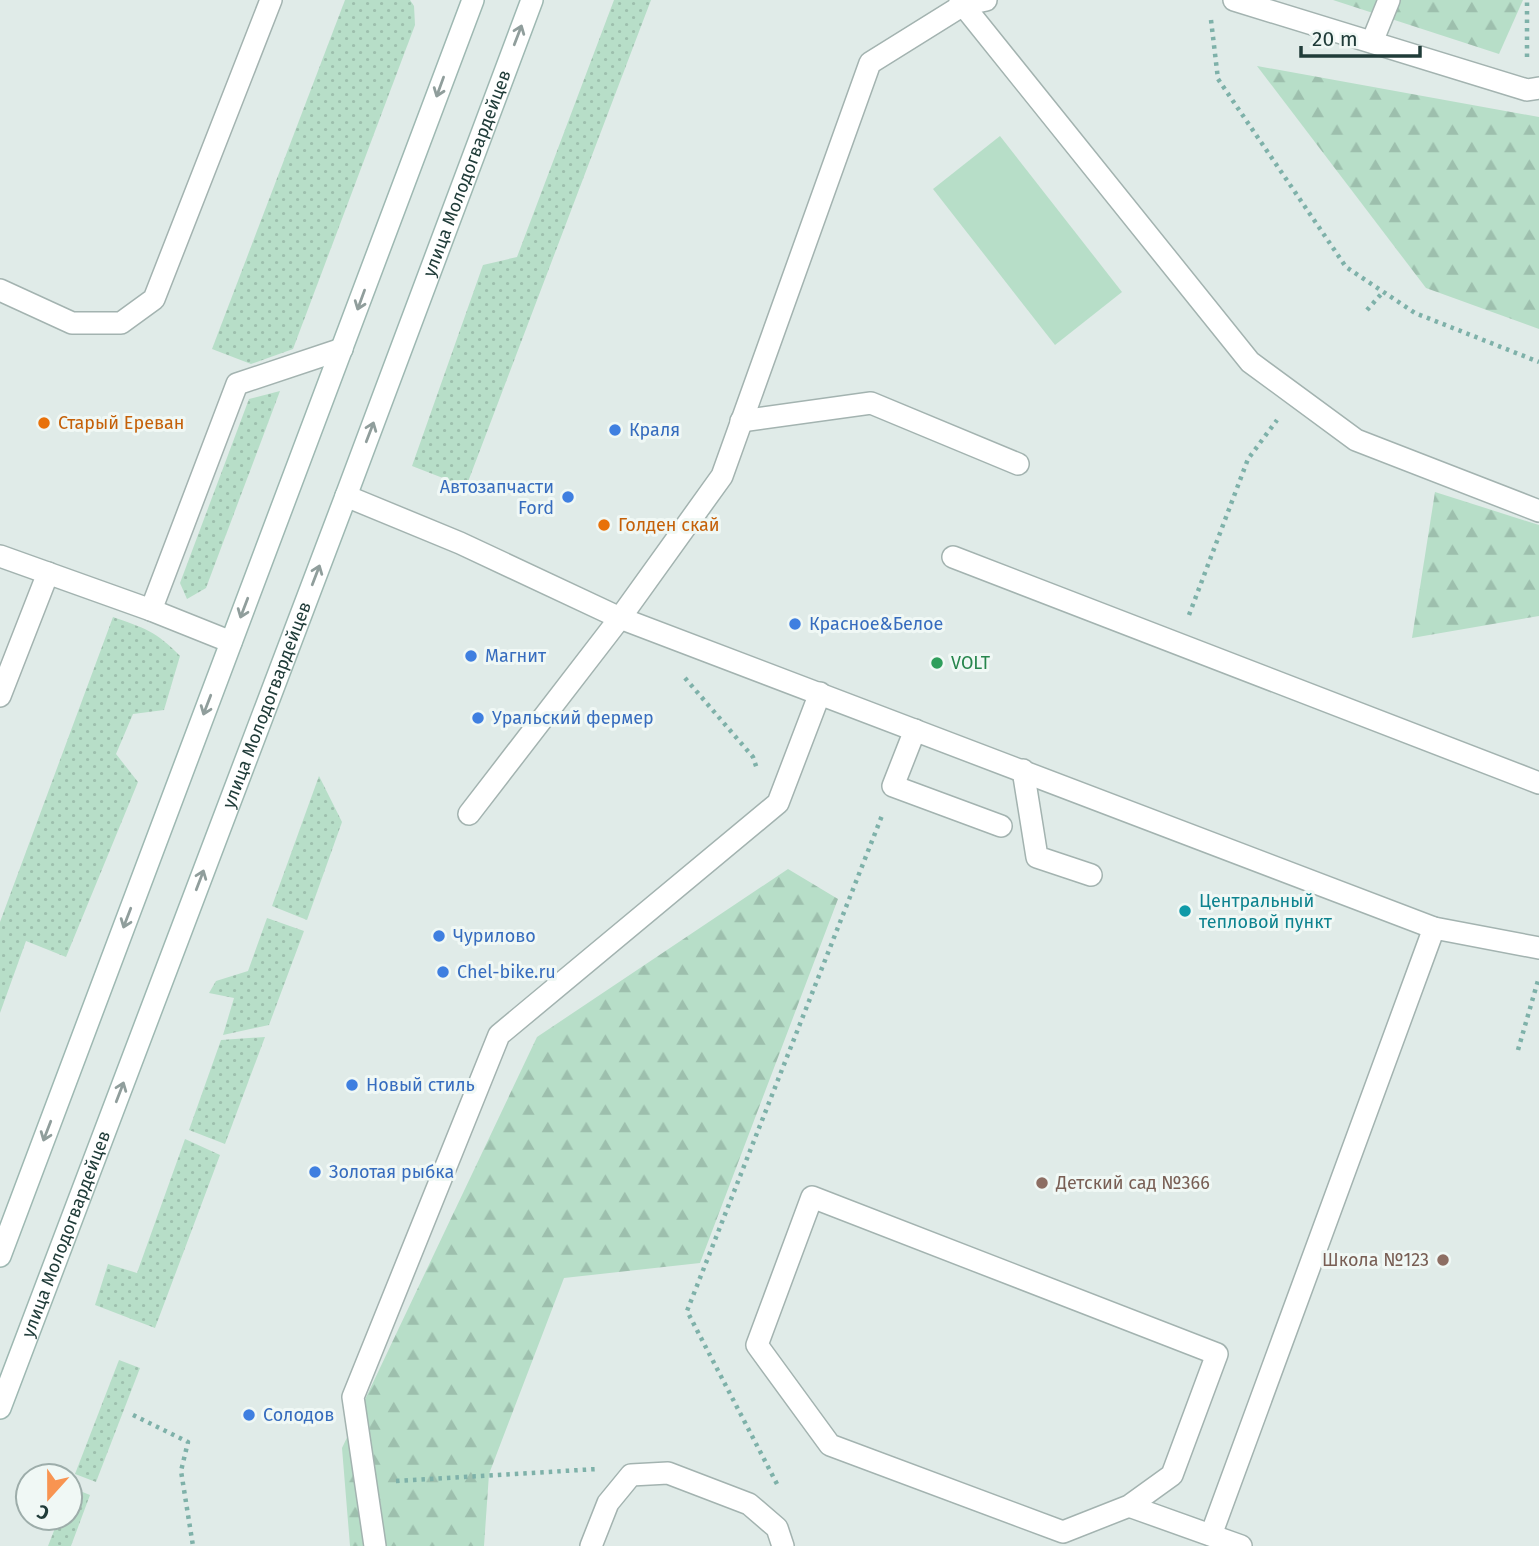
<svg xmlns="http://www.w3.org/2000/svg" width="1539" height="1546" viewBox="0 0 1539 1546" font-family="'Fira Sans',sans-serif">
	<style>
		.grass { fill: url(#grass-dots) }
		.forest { fill: url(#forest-firs) }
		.garden { fill: #b7dec8 }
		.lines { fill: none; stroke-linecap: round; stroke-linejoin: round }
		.service-casing { stroke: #a3b3b0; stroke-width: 24 }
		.secondary-casing { stroke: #9eb8b2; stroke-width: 24 }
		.path { stroke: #7eb1a9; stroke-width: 4.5; stroke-dasharray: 3.5 5; stroke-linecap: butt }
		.service { stroke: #fff; stroke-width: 21 }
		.secondary { stroke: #fff; stroke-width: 21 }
		.oneway { stroke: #909e9c }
		.food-dot { fill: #e8710a; stroke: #f0f8f5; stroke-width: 2.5 }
		.shop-dot { fill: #3f7fe0; stroke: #f0f8f5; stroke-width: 2.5 }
		.leisure-dot { fill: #2e9e5b; stroke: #f0f8f5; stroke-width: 2.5 }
		.culture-dot { fill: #0f9aa8; stroke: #f0f8f5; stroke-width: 2.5 }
		.education-dot { fill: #8d6e63; stroke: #f0f8f5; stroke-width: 2.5 }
		.labels { text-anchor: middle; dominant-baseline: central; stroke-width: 6; stroke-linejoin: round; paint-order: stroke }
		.street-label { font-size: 18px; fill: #203c39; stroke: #f0f8f5 }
		.food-label { font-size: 18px; fill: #c56008; stroke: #f0f8f5; text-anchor: start }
		.shop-label { font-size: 18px; fill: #366cbe; stroke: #f0f8f5; text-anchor: start }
		.leisure-label { font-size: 18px; fill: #27864d; stroke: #f0f8f5; text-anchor: start }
		.culture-label { font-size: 18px; fill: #0d838f; stroke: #f0f8f5; text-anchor: start }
		.education-label { font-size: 18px; fill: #785e54; stroke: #f0f8f5; text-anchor: start }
	</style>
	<defs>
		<pattern id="grass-dots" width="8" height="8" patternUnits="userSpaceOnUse" patternTransform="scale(1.75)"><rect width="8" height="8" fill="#b7dec8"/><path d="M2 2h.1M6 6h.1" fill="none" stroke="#9dbfad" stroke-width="1.8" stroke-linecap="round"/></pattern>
		<pattern id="forest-firs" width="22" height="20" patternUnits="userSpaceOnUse" patternTransform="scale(1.75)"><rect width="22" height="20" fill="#b7dec8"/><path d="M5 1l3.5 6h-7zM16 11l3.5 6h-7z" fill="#9dbfad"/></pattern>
	</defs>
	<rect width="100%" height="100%" fill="#e0ebe8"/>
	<!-- grass -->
	<g class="grass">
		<path d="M345,0H410L414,6L415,25L293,349L251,364L212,349Z"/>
		<path d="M614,0H651L466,487L412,466L483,265L517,257Z"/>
		<path d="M280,391L206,588L187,599L180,583L249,399Z"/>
		<path d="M113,617C144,628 156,631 180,656L164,710L133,714L116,754L138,782L66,957L26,941L0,1013V922Z"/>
		<path d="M319,776L342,822L307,920L272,906Z"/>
		<path d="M267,918L304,931L269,1025L223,1035L234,998L209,993L216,981L248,971Z"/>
		<path d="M265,1037L225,1144L189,1130L221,1040Z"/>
		<path d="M185,1139L220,1155L155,1328L95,1305L108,1264L137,1273Z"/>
		<path d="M119,1360L140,1368L96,1482L75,1474Z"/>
		<path d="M70,1487L90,1495L71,1546H48L59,1518H70Z"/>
	</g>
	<!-- forest -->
	<g class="forest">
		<path d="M1333,0H1523L1499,54Z"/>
		<path d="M1257,66L1539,117V329L1426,288Z"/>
		<path d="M1435,492L1539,525V616L1412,638Z"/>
		<path d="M788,869L838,899L700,1263L564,1278L489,1474L484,1546H350L342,1448L537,1037Z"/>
	</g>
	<!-- garden -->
	<path class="garden" d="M1000,136L1122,292L1055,345L933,189Z"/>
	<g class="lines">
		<defs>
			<g id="service">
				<path d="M960,0L963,5L986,0"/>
				<path d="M1234,0L1527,90L1539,88"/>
				<path d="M1372,42L1389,0"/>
				<path d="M0,290L72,323H121L154,299L271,0"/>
				<path d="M741,421L871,403L1018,464"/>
				<path d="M346,496L460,543L620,618L1434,928L1539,948"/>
				<path d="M0,556L151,610L231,642"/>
				<path d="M953,557L1539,783"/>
				<path d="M151,610L237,384L342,349"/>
				<path d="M0,696L48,573"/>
				<path d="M915,730L893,786L1001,826"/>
				<path d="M1023,770L1037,857L1091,875"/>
				<path d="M469,814L620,618L722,476L870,63L963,5L1250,362L1356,440L1539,511"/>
				<path d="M1129,1506L1172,1475L1217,1354L812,1197L757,1345L830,1445L1063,1532L1129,1506L1241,1546"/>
				<path d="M1211,1535L1434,928"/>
				<path d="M375,1546L353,1397L499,1035L778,803L820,693"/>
				<path d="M591,1546L608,1503L631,1475L668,1473L749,1504L777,1528L783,1546"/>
			</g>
			<g id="secondary">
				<path d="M0,1256L473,0"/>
				<path id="s1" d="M0,1408L346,496L532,0"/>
			</g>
		</defs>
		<!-- service casing -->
		<use href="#service" class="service-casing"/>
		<!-- secondary casing -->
		<use href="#secondary" class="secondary-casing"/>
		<!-- path -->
		<g class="path">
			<path d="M1211,20L1218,79L1346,267L1415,313L1539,362"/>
			<path d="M1527,57V0"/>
			<path d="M1367,310L1383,292"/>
			<path d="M1189,615L1248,459L1277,420"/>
			<path d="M685,678L753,757L757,769"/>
			<path d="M1518,1050L1539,977"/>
			<path d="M133,1415L188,1442L181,1471L193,1546"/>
			<path d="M396,1481L597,1469"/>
			<path d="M777,1484L687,1311L883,813"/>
		</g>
		<!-- service -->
		<use href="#service" class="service"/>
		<!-- secondary -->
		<use href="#secondary" class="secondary"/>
	</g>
	<!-- one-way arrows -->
	<defs><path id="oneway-shaft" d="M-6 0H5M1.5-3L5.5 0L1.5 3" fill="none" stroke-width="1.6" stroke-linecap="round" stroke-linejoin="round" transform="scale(1.75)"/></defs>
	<g class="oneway">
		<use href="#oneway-shaft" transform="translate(518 35) rotate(-69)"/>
		<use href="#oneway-shaft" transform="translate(440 87) rotate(110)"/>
		<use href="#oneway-shaft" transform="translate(361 300) rotate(110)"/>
		<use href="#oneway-shaft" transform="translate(370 432) rotate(-69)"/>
		<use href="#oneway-shaft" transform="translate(316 575) rotate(-69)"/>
		<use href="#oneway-shaft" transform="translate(244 608) rotate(111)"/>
		<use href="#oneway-shaft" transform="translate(207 705) rotate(111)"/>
		<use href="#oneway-shaft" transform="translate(200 880) rotate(-69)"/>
		<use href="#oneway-shaft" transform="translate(127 918) rotate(111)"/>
		<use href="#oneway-shaft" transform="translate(120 1092) rotate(-69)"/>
		<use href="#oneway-shaft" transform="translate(47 1131) rotate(111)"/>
	</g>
	<!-- markers -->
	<g class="food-dot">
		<circle cx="44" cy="423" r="7"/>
		<circle cx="604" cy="525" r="7"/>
	</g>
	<g class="shop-dot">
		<circle cx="615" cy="430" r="7"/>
		<circle cx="568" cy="497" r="7"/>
		<circle cx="795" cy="624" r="7"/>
		<circle cx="471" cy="656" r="7"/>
		<circle cx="478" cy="718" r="7"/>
		<circle cx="439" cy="936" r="7"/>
		<circle cx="443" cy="972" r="7"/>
		<circle cx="352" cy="1085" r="7"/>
		<circle cx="315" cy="1172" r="7"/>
		<circle cx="249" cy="1415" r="7"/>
	</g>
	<circle class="leisure-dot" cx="937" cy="663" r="7"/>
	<circle class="culture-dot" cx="1185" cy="911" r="7"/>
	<g class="education-dot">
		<circle cx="1042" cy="1183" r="7"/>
		<circle cx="1443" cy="1260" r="7"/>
	</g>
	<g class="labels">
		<!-- street labels -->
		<g class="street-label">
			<text stroke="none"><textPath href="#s1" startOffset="1320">улица Молодогвардейцев</textPath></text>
			<text stroke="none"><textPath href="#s1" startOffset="752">улица Молодогвардейцев</textPath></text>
			<text stroke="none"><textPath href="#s1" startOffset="186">улица Молодогвардейцев</textPath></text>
		</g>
		<!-- food labels -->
		<g class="food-label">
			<text x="58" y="423">Старый Ереван</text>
			<text x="618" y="525">Голден скай</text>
		</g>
		<!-- shop labels -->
		<g class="shop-label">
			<text x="629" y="430">Краля</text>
			<text x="554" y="487" text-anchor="end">Автозапчасти<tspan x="554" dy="21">Ford</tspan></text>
			<text x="809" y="624">Красное&amp;Белое</text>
			<text x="485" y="656">Магнит</text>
			<text x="492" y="718">Уральский фермер</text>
			<text x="453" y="936">Чурилово</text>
			<text x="457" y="972">Chel-bike.ru</text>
			<text x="366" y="1085">Новый стиль</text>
			<text x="329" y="1172">Золотая рыбка</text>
			<text x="263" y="1415">Солодов</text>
		</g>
		<!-- leisure labels -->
		<g class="leisure-label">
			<text x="951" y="663">VOLT</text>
		</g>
		<!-- culture labels -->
		<g class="culture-label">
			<text x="1199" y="901">Центральный<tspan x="1199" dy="21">тепловой пункт</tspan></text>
		</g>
		<!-- education labels -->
		<g class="education-label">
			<text x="1056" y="1183">Детский сад №366</text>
			<text x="1429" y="1260" text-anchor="end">Школа №123</text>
		</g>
	</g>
	<!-- north arrow -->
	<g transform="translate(49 1497) rotate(201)"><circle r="33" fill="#f0f8f5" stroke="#9dadaa" stroke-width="2"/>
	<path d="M0-5L12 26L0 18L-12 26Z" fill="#f89451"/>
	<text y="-10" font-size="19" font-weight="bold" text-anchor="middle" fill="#203c39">С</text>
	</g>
	<!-- scale -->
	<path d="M1301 46v10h119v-10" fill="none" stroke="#203c39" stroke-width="3.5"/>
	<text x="1312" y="46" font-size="21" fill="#203c39" stroke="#f0f8f5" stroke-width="5" paint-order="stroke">20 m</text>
</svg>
